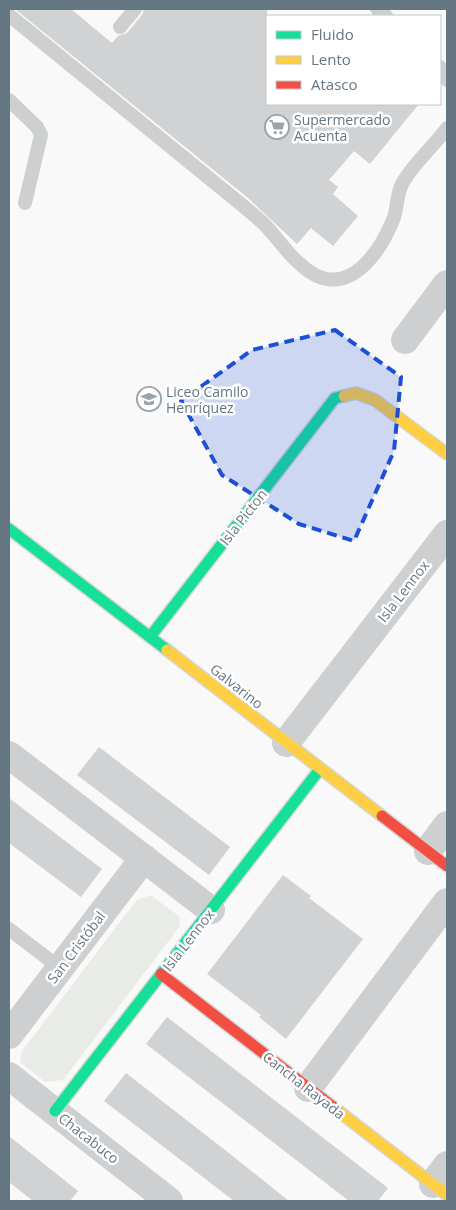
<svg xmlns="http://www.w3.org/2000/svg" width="456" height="1210" viewBox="0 0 456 1210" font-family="'Open Sans',sans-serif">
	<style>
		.green { fill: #e8ebe6 }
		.building { fill: #d0d2d3 }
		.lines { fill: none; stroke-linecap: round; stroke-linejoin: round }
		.fast-casing { stroke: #d5d6d7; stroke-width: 14 }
		.slow-casing { stroke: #d5d6d7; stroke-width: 14 }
		.jam-casing { stroke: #d5d6d7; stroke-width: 14 }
		.lane { stroke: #cecfd0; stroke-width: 14 }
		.street { stroke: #cecfd0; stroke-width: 28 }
		.fast { stroke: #16e098; stroke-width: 11 }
		.slow { stroke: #ffcf43; stroke-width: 11 }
		.jam { stroke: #f24e42; stroke-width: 11 }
		.marked { fill: #1d4ed8; fill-opacity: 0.2; stroke: #1d4ed8; stroke-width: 4; stroke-dasharray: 10 6; stroke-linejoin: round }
		.labels { text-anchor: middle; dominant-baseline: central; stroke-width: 5; stroke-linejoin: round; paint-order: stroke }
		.poi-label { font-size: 14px; fill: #657683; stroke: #fff; text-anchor: start }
		.street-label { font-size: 14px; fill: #657683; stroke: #fff }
	</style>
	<rect width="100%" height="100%" fill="#f9f9f9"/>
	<!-- green -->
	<path class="green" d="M150,895L179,916L180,926L63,1080L45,1082L20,1062L22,1051L136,901Z"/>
	<!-- building -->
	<g class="building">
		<path d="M15,9H71L112,43L118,36L127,33L142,15L144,9H267V104H419L370,164L354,151L329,180L338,187L333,194L358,216L333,246L311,228L297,244L248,198Z"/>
		<path d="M99,747L230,847L209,875L77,775Z"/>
		<path d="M9,798L102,869L81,897L9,843Z"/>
		<path d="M283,875L311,896L309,898L363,939L286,1039L259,1017L261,1015L207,974Z"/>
		<path d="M167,1017L388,1188L378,1201H349L146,1044Z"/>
		<path d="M126,1073L225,1150L289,1201H234L104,1101Z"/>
		<path d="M9,1136L78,1191L70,1201H33L9,1182Z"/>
	</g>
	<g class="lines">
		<defs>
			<g id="fast">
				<path d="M9,529L167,650"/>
				<path d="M150,637L335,398L344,396"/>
				<path d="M55,1111L320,769"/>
			</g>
			<g id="slow">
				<path d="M344,396L356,393L375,400L447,454"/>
				<path d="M167,650L382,816"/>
				<path d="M337,1110L447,1195"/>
			</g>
			<g id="jam">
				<path d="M382,816L447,866"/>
				<path d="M161,974L337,1110"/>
			</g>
		</defs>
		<!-- fast casing -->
		<use href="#fast" class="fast-casing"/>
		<!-- slow casing -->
		<use href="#slow" class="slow-casing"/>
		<!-- jam casing -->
		<use href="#jam" class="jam-casing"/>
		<!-- lane -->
		<g class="lane">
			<path d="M377,9L386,16"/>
			<path d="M9,15L242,205C250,212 258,218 265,225C280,241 291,259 310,272C349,298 380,252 393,220C398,208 396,196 402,184C412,165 434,146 447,128"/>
			<path d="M120,27L135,9"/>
			<path d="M440,67L447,80"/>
			<path d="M9,100L37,127L41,135L25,203"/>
			<path d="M9,929L60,968"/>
		</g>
		<!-- street -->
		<g class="street">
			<path d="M405,340L447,284"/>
			<path d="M286,743L447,534"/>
			<path d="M9,755L211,910"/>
			<path d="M428,851L447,825"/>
			<path d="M9,1035L144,858"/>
			<path d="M9,1076L169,1201"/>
			<path d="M308,1088L447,902"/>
			<path d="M433,1184L447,1165"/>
		</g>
		<!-- fast -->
		<use href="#fast" class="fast"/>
		<!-- slow -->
		<use href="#slow" class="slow"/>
		<!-- jam -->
		<use href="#jam" class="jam"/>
	</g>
	<!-- marked area -->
	<path class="marked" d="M335,330L401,377L394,451L354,541L299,524L222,475L181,401L252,350Z"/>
	<!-- icons -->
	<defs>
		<symbol id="supermarket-ring" viewBox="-11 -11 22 22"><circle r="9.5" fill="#fff" stroke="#99a4ac" stroke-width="1.5"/><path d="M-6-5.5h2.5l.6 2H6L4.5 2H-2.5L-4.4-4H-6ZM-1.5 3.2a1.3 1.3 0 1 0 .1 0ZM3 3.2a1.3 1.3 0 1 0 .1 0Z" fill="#99a4ac"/></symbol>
		<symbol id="school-ring" viewBox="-11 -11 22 22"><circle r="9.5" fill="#fff" stroke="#99a4ac" stroke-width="1.5"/><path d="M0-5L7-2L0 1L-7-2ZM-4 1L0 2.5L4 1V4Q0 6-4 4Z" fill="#99a4ac"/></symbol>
	</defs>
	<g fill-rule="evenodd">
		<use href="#supermarket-ring" x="263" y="113" width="28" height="28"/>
		<use href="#school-ring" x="135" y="385" width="28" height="28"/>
	</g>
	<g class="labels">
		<!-- poi labels -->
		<g class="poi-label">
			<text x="294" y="119">Supermercado<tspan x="294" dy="16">Acuenta</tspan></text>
			<text x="166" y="391">Liceo Camilo<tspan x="166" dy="16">Henríquez</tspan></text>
		</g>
		<!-- street labels -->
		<g class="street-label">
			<text transform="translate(243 517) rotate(-52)">Isla Picton</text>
			<text transform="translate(403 591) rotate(-52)">Isla Lennox</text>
			<text transform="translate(237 686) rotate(38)">Galvarino</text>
			<text transform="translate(188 940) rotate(-52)">Isla Lennox</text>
			<text transform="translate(76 947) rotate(-53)">San Cristóbal</text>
			<text transform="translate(304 1085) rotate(38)">Cancha Rayada</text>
			<text transform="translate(89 1138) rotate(38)">Chacabuco</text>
		</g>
	</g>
	<!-- border -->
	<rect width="456" height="1210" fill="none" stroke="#657683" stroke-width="20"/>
	<!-- legend -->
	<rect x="266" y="15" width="175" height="90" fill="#ffffff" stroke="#c1c8cd"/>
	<rect x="276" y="31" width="25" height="8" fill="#16e098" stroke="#c1c8cd"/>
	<text x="311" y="40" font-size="15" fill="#657683">Fluido</text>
	<rect x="276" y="56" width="25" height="8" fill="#ffcf43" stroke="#c1c8cd"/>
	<text x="311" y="65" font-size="15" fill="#657683">Lento</text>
	<rect x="276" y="81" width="25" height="8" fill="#f24e42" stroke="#c1c8cd"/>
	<text x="311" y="90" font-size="15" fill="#657683">Atasco</text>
</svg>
